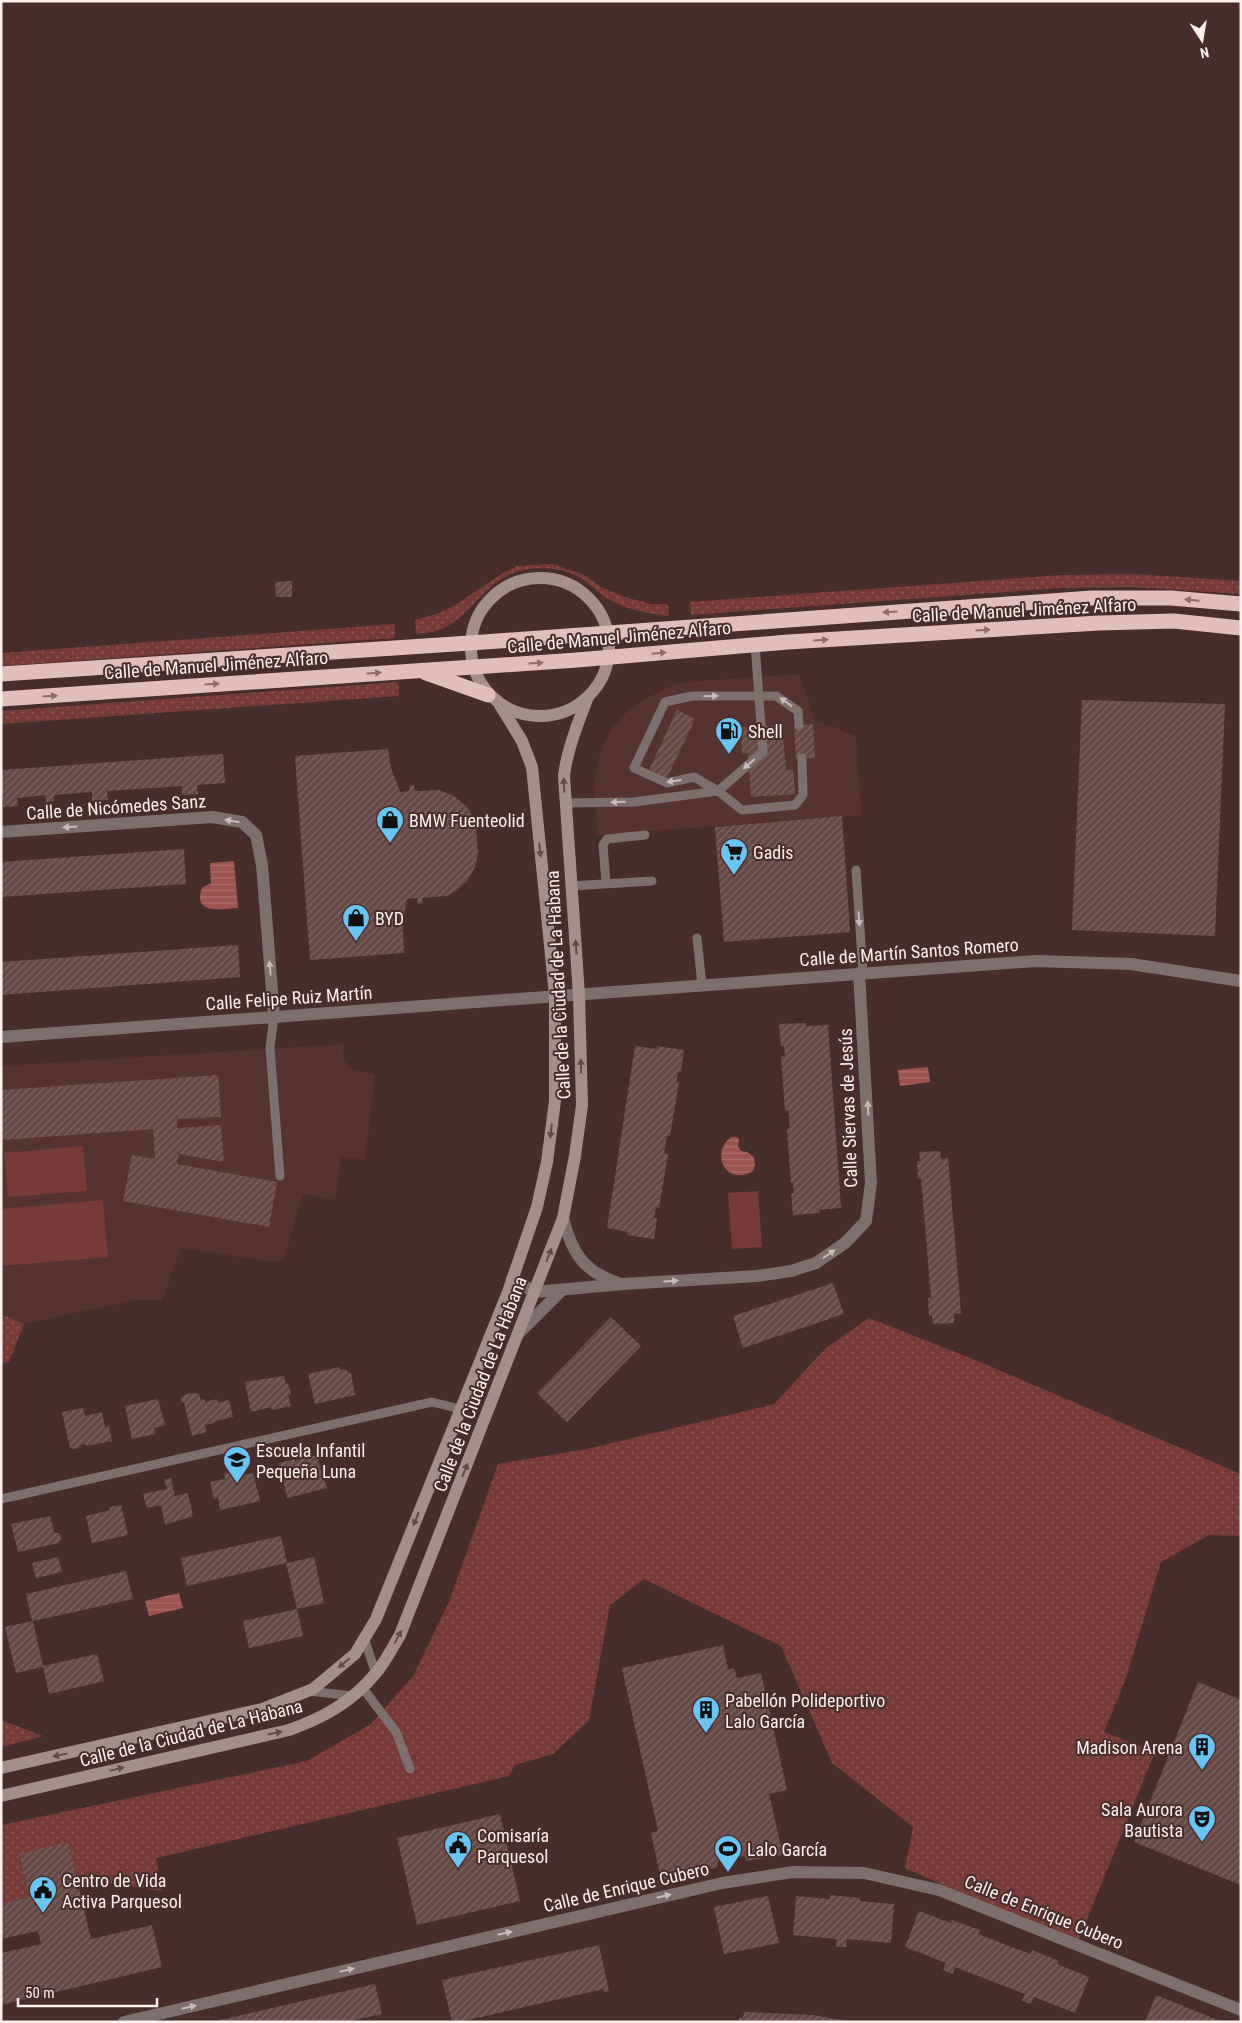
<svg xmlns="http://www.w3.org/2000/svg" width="1242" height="2023" viewBox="0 0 1242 2023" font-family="'Roboto Condensed',sans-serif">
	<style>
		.built { fill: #553331 }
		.grass { fill: url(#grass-dots) }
		.pitch { fill: #763b38 }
		.water { fill: url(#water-rules) }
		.building { fill: url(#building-hatch) }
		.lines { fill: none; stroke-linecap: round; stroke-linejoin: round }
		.lane { stroke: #7d6f6d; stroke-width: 9 }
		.street { stroke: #7d6f6d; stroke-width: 12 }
		.secondary { stroke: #a58f8d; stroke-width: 12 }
		.highway { stroke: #e0bebb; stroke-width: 15 }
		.oneway { fill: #8c6e6c }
		.oneway2 { fill: #cabcba }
		.oneway3 { fill: #634a48 }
		.labels { text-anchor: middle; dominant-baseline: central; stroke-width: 4; stroke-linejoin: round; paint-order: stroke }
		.street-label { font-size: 18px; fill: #fdefed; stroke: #472d2b }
		.poi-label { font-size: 18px; fill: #fdefed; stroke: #472d2b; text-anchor: start }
	</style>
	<defs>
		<pattern id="grass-dots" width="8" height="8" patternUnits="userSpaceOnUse" patternTransform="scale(1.25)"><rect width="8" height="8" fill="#763b38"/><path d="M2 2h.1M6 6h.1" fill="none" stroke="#8a5855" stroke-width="1.8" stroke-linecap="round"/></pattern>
		<pattern id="water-rules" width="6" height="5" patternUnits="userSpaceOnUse" patternTransform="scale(1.25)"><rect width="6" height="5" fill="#9b5450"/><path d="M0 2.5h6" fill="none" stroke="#aa6d6a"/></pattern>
		<pattern id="building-hatch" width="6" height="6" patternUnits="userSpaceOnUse" patternTransform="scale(1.25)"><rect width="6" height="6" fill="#664947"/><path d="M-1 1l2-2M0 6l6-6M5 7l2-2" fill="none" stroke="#7d6462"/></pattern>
	</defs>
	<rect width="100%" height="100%" fill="#472d2b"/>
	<!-- built -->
	<g class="built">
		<path d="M799,674L815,720L856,736L862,815L597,835L594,787L597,766L603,744L614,726L629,710L663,689L685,682Z"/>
		<path d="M343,1044L344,1060L353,1070L375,1075L365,1160L340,1157L341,1163L335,1200L303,1194L284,1259L274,1262L181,1248L162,1300H135L24,1324L1,1314V1066Z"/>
	</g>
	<!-- grass -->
	<g class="grass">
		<path d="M552,564L582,574L601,587L625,597L651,604H668L669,616C649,614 628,610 610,600C601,595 594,588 586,582C570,569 544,566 524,570C485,578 476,611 446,627C436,632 426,633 416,634L415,620L437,614L454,606L503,573L517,566Z"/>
		<path d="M1133,574L1241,581V594L1133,587L1061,588L691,615L690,602L1061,575Z"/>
		<path d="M395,624V638L1,666V653Z"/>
		<path d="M398,682L399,696L1,724V711Z"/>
		<path d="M1,1314L24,1324L9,1362L1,1363Z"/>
		<path d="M869,1318L978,1361L1241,1474V1536L1209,1535L1161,1562L1126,1678L1104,1732L1155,1752L1077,1944L905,1868L913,1827L832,1763L781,1646L644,1579L610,1605L589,1720L553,1754L515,1765L509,1776L156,1858L162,1891L104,1882L79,1887L19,1854L30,1897L1,1904V1825L307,1761L371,1724L413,1676L449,1602L498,1464L587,1449L774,1404L826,1348Z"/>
		<path d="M1,1720L43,1736L1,1747Z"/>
	</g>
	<!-- pitch -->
	<g class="pitch">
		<path d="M83,1146L87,1191L8,1197L4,1153Z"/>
		<path d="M758,1191L762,1247L732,1249L728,1193Z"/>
		<path d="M103,1200L108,1257L1,1266V1209Z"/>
	</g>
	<!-- water -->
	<g class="water">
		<path d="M234,861L238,908C222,909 192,915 202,888L211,883L210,863Z"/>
		<path d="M928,1067L930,1082L900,1086L898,1070Z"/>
		<path d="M731,1137H736L739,1139L738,1146L741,1151L747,1152L754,1157L755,1164L753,1171C727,1187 709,1154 731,1137Z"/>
		<path d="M179,1593L183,1608L149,1616L145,1601Z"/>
	</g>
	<!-- building -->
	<g class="building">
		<path d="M292,581V597H276L275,582Z"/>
		<path d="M1082,700L1225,704L1215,936L1072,930Z"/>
		<path d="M677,710L695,719L666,780L648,772Z"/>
		<path d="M813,724L815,758L796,759L794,726Z"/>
		<path d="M782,725L786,770H793L795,794L751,797L748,753L742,754L741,727Z"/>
		<path d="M388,749L391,768L400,792L409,791V786L414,785L415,791L439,790L454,796L467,807L473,817L476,828L478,853L475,867L466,882L456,891L447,896L422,898L423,903L418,904L417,898L407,899L403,924L404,953L310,960L295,756Z"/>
		<path d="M223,754L225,783L197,785L198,794L182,795V786L107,791L108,800L92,801V792L54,795V801L46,802L45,795L17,798L18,806L3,807L1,770Z"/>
		<path d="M842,816L850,932L724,942L715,827Z"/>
		<path d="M184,849L186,884L1,897V862Z"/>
		<path d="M238,945L240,977L1,995V962Z"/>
		<path d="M806,1023V1026L828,1025L841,1208L819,1210L820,1213L793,1215L791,1193H794L793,1183H791L787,1129L790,1128L788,1110L785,1111L781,1057L785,1056L784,1046H781L779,1024Z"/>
		<path d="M635,1046L657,1049V1046L684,1050L681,1072H678L676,1082H679L670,1136H667L664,1153L668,1154L659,1208L656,1207L654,1218H657L654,1239L627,1235L628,1232L607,1228Z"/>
		<path d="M218,1075L221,1117L177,1119V1128L221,1125L224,1162L179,1154L177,1164L277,1182L269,1227L123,1201L132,1155L155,1159L153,1129L1,1140V1090Z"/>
		<path d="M940,1151L941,1159L948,1158L961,1313L954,1314V1323L933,1324L932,1316H929L928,1298H931L921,1178L918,1179L917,1161H920L919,1152Z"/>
		<path d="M833,1283L844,1314L743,1348L733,1316Z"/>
		<path d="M611,1317L641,1346L567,1422L537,1393Z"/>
		<path d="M340,1367V1370L344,1369L351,1373L355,1395L315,1404L308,1374Z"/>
		<path d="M284,1376L286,1384L288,1383L291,1395H288L291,1406L272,1410L271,1407L251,1412L245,1382Z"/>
		<path d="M194,1393L199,1394L201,1400L205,1399V1402L217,1399L218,1403L229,1400L233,1417L215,1421L214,1423L205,1425L206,1432L192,1436L184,1402L182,1403L181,1398L186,1394Z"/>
		<path d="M158,1399L165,1425L154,1428L155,1434L132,1439L125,1406Z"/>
		<path d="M83,1408L85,1416L102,1412L105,1427L109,1426L112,1441L86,1446V1444L80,1445L79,1448L75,1449L70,1448L62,1412Z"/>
		<path d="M316,1455L327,1488L287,1498L279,1463L294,1459L295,1461Z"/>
		<path d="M241,1470L242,1475L253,1473L260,1501L220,1510L218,1497L214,1499L210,1482L225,1479L224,1473Z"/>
		<path d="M171,1478L175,1496L188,1493L193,1516L165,1525L161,1505L147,1508L143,1494L167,1489L164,1480Z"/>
		<path d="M121,1505L128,1535L92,1543L86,1516L110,1510L109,1507Z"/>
		<path d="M50,1516L54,1532L60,1534L61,1539L59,1543L18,1552L11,1524Z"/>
		<path d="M281,1536L287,1563L314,1557L324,1603L297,1609L303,1636L249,1648L243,1621L297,1609L286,1563L187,1586L181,1558Z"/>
		<path d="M58,1557L62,1572L36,1578L32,1563Z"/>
		<path d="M126,1571L133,1599L33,1621L43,1666L97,1654L104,1681L49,1694L43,1667L16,1673L5,1627L32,1621L26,1594Z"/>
		<path d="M723,1645L728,1670L734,1668L737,1678L761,1673L787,1790L769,1794L783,1855L746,1861L745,1856L717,1862L718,1867L661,1880L651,1833L658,1831L622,1668Z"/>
		<path d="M1198,1682L1241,1700V1885L1134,1842Z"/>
		<path d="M500,1814L520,1901L417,1925L397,1838Z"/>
		<path d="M68,1842L91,1939L152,1925L162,1967L1,2005V1953L41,1944L38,1931L1,1939V1904L30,1897L19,1854Z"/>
		<path d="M830,1895L860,1898V1901L894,1904L891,1943L847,1939L846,1947H836L837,1939L793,1935L796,1896L830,1899Z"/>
		<path d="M768,1896L779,1943L724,1954L714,1907Z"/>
		<path d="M919,1911L951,1923L952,1920L974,1928L980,1930L978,1934L1030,1954L1032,1950L1059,1961L1057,1964L1089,1977L1075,2013L1034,1997L1031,2004L1022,2001L1025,1994L955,1967L953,1974L943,1970L946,1963L905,1947Z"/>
		<path d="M599,1945L609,1991L604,1992V1989L459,2022H452L442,1980Z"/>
		<path d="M375,1984L382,2014L346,2022H212Z"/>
		<path d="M1156,1995L1223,2022H1145Z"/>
		<path d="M744,2012L813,2015L853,2022H739V2017L743,2018Z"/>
	</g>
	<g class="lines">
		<!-- lane -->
		<g class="lane">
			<path d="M799,725L798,711L776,696H692L665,702L634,768L667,783L694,777L718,791L742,810L795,805L803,795L802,758"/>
			<path d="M565,803L634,802L718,791L763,752L755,644"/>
			<path d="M856,870L863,973"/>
			<path d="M606,883L603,845L607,839L645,835"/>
			<path d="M571,886L652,881"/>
			<path d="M697,938L702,985"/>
			<path d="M274,1016L270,1048L280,1176"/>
			<path d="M1,1499L432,1402L460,1409"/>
			<path d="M364,1638L376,1674"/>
			<path d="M362,1687L396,1732L410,1769"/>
			<path d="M308,1691L353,1696"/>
		</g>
		<!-- street -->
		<g class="street">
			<path d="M1,832L212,817L242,822L256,835L262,865L274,1016"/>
			<path d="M1,1037L1035,961L1131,964L1241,981"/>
			<path d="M563,1218C572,1253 583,1271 618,1283"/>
			<path d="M512,1279L535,1292L623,1284L757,1276L791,1271L816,1263L845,1243L866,1221L871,1183L859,973"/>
			<path d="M519,1333L561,1291"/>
			<path d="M124,2022L722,1883L793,1872L864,1873L939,1890L1241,2010"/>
		</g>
		<!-- secondary -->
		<g class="secondary">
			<circle cx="540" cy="647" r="69"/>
			<path d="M1,1768L262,1709L313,1689L355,1654L376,1619L508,1292L537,1207L547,1162L555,1101V995L532,767L522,741L500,705"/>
			<path d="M1,1796L289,1730C323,1718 352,1702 375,1674C385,1663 392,1648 400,1635L563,1218L575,1156L582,1105L579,995L564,776C567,749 578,724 587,699"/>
		</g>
		<!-- highway -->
		<g class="highway">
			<path d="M426,673L488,695"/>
			<path d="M1,674L470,643L1092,598H1171L1241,604"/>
			<path d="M1,699L577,660L788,642L1099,623L1174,621L1241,628"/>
		</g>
	</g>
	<!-- one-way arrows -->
	<defs><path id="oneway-solid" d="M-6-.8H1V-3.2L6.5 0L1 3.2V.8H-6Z" transform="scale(1.25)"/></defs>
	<g class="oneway">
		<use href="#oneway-solid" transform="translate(1192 600) rotate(-175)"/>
		<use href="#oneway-solid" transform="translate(890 612) rotate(176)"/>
		<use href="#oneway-solid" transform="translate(983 630) rotate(-3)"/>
		<use href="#oneway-solid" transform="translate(821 640) rotate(-3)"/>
		<use href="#oneway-solid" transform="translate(659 653) rotate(-5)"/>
		<use href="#oneway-solid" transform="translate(536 663) rotate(-4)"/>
		<use href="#oneway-solid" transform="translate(374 673) rotate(-4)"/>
		<use href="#oneway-solid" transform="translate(212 684) rotate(-4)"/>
		<use href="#oneway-solid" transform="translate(50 696) rotate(-4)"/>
	</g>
	<g class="oneway2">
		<use href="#oneway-solid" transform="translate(711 696) rotate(-2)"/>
		<use href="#oneway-solid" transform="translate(786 702) rotate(-144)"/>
		<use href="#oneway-solid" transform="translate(749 764) rotate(139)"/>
		<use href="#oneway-solid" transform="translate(674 781) rotate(172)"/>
		<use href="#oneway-solid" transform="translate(618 802) rotate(179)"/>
		<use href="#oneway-solid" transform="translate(232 821) rotate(-170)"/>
		<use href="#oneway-solid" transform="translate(70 827) rotate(176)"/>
		<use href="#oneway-solid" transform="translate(859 919) rotate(86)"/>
		<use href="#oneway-solid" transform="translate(270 968) rotate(-95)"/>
		<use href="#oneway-solid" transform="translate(868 1108) rotate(-94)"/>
		<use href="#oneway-solid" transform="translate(829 1254) rotate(-35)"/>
		<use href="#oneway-solid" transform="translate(671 1281) rotate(-3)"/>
		<use href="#oneway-solid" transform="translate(664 1896) rotate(-13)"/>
		<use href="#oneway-solid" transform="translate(505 1933) rotate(-13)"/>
		<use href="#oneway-solid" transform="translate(347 1970) rotate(-13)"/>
		<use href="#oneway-solid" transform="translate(189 2007) rotate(-13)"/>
	</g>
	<g class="oneway3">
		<use href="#oneway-solid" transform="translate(564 785) rotate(-93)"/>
		<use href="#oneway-solid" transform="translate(540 850) rotate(84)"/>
		<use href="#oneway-solid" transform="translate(576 947) rotate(-94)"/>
		<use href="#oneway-solid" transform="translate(581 1066) rotate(-91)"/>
		<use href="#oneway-solid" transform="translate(551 1131) rotate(97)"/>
		<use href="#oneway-solid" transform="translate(549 1255) rotate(-69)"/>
		<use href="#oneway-solid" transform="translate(465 1470) rotate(-68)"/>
		<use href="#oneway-solid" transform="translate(416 1519) rotate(112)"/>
		<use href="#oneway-solid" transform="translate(398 1637) rotate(-62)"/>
		<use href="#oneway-solid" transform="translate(344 1663) rotate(140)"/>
		<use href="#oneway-solid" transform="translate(275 1733) rotate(-12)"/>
		<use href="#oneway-solid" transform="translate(60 1755) rotate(168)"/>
		<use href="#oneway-solid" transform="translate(117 1769) rotate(-13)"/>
	</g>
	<!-- icons -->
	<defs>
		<symbol id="fuel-pin" viewBox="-11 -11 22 30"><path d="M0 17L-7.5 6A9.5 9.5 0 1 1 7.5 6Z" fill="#6bc3f2" stroke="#472d2b"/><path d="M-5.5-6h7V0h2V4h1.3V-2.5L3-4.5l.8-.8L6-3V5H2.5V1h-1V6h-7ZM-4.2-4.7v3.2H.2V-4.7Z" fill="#111"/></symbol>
		<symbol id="shop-pin" viewBox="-11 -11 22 30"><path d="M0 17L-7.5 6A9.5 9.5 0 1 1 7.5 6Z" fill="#6bc3f2" stroke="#472d2b"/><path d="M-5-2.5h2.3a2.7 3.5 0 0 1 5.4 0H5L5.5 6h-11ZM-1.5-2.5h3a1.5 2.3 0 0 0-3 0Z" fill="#111"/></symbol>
		<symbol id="supermarket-pin" viewBox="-11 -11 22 30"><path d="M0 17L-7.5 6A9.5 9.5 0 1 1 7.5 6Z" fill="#6bc3f2" stroke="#472d2b"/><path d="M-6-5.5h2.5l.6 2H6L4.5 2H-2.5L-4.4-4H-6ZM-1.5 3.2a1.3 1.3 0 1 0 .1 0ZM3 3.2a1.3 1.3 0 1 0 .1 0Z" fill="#111"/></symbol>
		<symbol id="school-pin" viewBox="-11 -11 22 30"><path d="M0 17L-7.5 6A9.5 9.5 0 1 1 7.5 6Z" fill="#6bc3f2" stroke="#472d2b"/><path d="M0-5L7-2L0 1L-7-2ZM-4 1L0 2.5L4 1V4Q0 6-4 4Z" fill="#111"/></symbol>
		<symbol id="building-pin" viewBox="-11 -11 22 30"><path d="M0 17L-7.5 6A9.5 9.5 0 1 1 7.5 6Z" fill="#6bc3f2" stroke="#472d2b"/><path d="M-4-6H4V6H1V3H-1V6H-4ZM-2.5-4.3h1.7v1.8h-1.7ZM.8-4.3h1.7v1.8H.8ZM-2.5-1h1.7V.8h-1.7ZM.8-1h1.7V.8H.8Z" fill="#111"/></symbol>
		<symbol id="theatre-pin" viewBox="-11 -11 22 30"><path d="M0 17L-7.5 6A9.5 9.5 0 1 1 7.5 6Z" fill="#6bc3f2" stroke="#472d2b"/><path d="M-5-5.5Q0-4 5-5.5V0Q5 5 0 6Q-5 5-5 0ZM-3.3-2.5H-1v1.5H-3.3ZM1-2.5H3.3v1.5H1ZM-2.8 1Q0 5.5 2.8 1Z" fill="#111"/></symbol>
		<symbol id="civic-pin" viewBox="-11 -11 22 30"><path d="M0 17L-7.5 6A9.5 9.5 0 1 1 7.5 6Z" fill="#6bc3f2" stroke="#472d2b"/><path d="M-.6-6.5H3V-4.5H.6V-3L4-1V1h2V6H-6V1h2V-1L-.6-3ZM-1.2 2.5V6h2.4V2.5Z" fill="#111"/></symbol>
		<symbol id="stadium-pin" viewBox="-11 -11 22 30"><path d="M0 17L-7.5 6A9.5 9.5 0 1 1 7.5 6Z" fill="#6bc3f2" stroke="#472d2b"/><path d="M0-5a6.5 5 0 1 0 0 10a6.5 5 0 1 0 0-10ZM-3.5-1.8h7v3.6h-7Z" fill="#111"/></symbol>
	</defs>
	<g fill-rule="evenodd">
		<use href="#fuel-pin" x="713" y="715" width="32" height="43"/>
		<use href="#shop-pin" x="374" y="804" width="32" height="43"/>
		<use href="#supermarket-pin" x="718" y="836" width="32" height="43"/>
		<use href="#shop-pin" x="340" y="902" width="32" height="43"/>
		<use href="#school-pin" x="221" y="1444" width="32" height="43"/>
		<use href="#building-pin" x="690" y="1694" width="32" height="43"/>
		<use href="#building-pin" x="1186" y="1731" width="32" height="43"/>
		<use href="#theatre-pin" x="1186" y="1803" width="32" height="43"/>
		<use href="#civic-pin" x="442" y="1829" width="32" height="43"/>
		<use href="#stadium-pin" x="712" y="1833" width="32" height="43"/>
		<use href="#civic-pin" x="27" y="1874" width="32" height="43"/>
	</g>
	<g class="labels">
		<!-- street labels -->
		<g class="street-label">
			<text transform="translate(1024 610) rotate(-3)">Calle de Manuel Jiménez Alfaro</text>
			<text transform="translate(619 637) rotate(-5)">Calle de Manuel Jiménez Alfaro</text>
			<text transform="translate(216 665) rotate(-4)">Calle de Manuel Jiménez Alfaro</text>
			<text transform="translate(116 807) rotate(-4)">Calle de Nicómedes Sanz</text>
			<text transform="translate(909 952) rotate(-4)">Calle de Martín Santos Romero</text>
			<text transform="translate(558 985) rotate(-93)">Calle de la Ciudad de La Habana</text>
			<text transform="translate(289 998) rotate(-4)">Calle Felipe Ruiz Martín</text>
			<text transform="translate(848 1108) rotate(-92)">Calle Siervas de Jesús</text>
			<text transform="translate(480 1384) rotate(-69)">Calle de la Ciudad de La Habana</text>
			<text transform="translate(191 1733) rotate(-14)">Calle de la Ciudad de La Habana</text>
			<text transform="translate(626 1887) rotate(-13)">Calle de Enrique Cubero</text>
			<text transform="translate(1044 1912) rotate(22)">Calle de Enrique Cubero</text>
		</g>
		<!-- poi labels -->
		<g class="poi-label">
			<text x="748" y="731">Shell</text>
			<text x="409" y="820">BMW Fuenteolid</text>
			<text x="753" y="852">Gadis</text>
			<text x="375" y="918">BYD</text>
			<text x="256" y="1450">Escuela Infantil<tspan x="256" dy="21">Pequeña Luna</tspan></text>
			<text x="725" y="1700">Pabellón Polideportivo<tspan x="725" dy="21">Lalo García</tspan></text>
			<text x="1183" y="1747" text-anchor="end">Madison Arena</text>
			<text x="1183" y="1809" text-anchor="end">Sala Aurora<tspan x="1183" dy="21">Bautista</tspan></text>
			<text x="477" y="1835">Comisaría<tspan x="477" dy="21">Parquesol</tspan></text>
			<text x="747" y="1849">Lalo García</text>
			<text x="62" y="1880">Centro de Vida<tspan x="62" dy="21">Activa Parquesol</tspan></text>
		</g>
	</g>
	<!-- border -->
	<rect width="1242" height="2023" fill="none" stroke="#fdefed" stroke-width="5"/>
	<!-- north arrow -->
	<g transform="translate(1202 40) rotate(168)" stroke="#472d2b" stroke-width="4" paint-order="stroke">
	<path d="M0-4L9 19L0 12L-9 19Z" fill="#fdefed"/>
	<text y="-8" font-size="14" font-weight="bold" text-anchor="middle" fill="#fdefed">N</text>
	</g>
	<!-- scale -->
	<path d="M18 1998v8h139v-8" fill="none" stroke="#fdefed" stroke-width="2.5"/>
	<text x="25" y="1998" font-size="15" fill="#fdefed" stroke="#472d2b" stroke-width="4" paint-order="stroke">50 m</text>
</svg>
